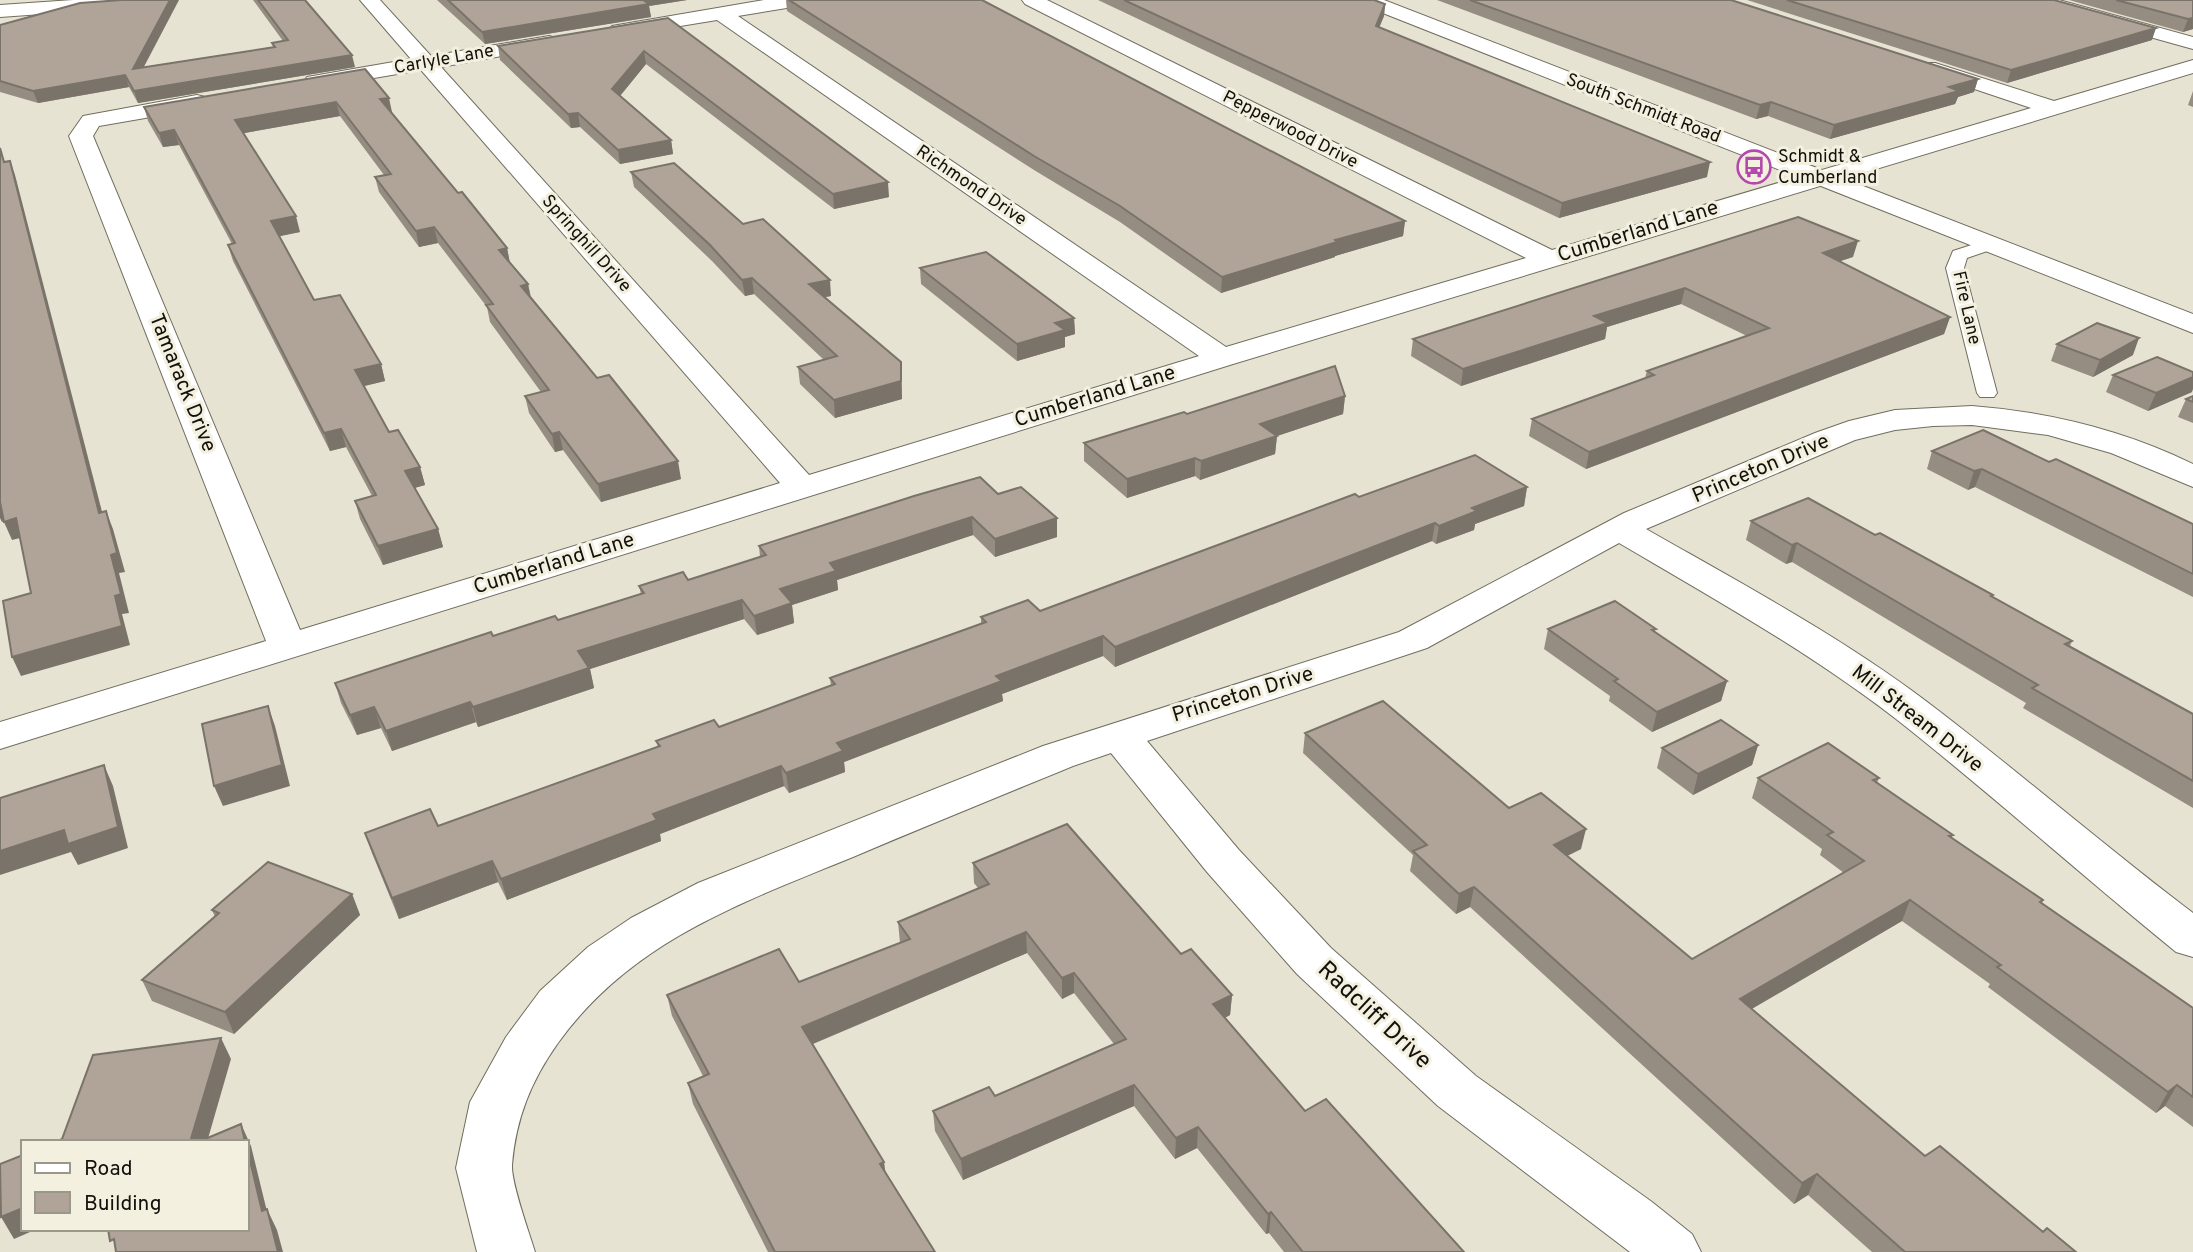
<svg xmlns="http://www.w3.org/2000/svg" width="2193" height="1252" viewBox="0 0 2193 1252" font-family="Overpass,sans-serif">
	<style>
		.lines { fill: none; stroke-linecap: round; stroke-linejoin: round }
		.lane-casing { stroke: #716e5f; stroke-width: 2 }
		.street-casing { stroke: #716e5f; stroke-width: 2 }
		.secondary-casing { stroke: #716e5f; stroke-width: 2 }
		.lane { fill: #fff; fill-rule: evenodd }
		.street { fill: #fff; fill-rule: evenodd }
		.secondary { fill: #fff; fill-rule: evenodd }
		.wall { fill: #968d82 }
		.shaded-wall { fill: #7a736a }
		.building { fill: #afa497; stroke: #7a736a; stroke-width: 2 }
		.labels { text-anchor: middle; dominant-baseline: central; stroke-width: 6; stroke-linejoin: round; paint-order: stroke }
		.far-street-label { font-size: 18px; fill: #13110c; stroke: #f4f0e0 }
		.far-poi-label { font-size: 18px; fill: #13110c; stroke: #f4f0e0; text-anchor: start }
		.street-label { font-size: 21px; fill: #13110c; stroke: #f4f0e0 }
		.near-street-label { font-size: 24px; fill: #13110c; stroke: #f4f0e0 }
	</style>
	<rect width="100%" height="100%" fill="#e7e3d2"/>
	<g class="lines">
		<defs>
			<path id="lane" d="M1990,239L1998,244L1996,248L1967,258L1964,268L1997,393L1994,397H1980L1977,393L1946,268L1953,251Z"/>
			<g id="street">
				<path d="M73,0H164L154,6L0,17V5Z"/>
				<path d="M360,0H380L431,56L549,36L556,38L559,42L556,46L441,67L809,475L1199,356L717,20L619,36L612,34L609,30L612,26L764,0H809L799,6L738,16L1226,347L1526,258L1025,4L1022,0H1047L1552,250L2031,108L1921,71L1917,67L1921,63H1935L2054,101L2193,60V73L1233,364L0,749V722L266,641L69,136L83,116L197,95L205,97L208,102L205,107L197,109L99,126L93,136L300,630L780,483L421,70L315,88L307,87L304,82L307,77L411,59Z"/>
				<path d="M2028,0H2059L2193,37V49L2031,4Z"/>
				<path d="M1972,406C2049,412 2123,430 2193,464V487L2111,453L2048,435L1972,425L1933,426L1895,430L1855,440L1646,529C1746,586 1849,641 1939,711C2025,777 2107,848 2193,913V957L2176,952C2086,879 2000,802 1910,730C1820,658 1718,601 1619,543L1427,648L1147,741L1239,850L1331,948L1476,1076L1652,1202L1692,1234L1701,1252H1630L1438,1106L1297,974L1207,872L1111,753L1073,766C1000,796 926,826 853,857C741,903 631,941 558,1043C531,1081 516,1118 512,1165C511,1183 529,1232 535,1252H477L456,1168L470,1102L506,1037L540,991L588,947L631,918L698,883L1043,746L1399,632L1624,513L1815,433L1849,421L1895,410Z"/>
			</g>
			<path id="secondary" d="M1357,0H1384L2193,314V333L1360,4Z"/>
		</defs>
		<!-- lane casing -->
		<use href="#lane" class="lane-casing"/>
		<!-- street casing -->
		<use href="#street" class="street-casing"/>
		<!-- secondary casing -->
		<use href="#secondary" class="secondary-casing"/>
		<!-- lane -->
		<use href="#lane" class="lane"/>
		<!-- street -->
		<use href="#street" class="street"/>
		<!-- secondary -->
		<use href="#secondary" class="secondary"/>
	</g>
	<!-- wall -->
	<g class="wall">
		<path d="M253,0H305L355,67L138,103L129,87L38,103L0,92V25L144,67L273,47L272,43L283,41Z"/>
		<path d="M437,0H687L649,6L651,17L485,44Z"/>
		<path d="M786,0H982L1405,221L1403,236L1335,256V257L1221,293L1120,222L1034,170L787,11Z"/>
		<path d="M1098,0H1374L1385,4L1384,16L1379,27L1707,177L1559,218Z"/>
		<path d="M1437,0H1731L1978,79L1974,92L1958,97L1955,104L1830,139L1768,116L1756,119Z"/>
		<path d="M1747,0H2054L2152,40L2007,83Z"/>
		<path d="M2069,0H2193V29L2183,32Z"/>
		<path d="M668,18L889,197L834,209L646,64L620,96L671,140L673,154L620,164L580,127L571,128L500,60L498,46Z"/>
		<path d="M365,69L392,112H390L458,193L507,248L510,263L528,284L531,297L681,479L601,502L563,450L555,452L529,413L525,396L541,392L490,322L487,307L438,243L419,247L379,192L375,177L384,175L340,116L244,133L300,232L279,236L314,300L381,364L385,381L364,386L389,432L420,467L425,485L415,488L438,529L443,547L383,565L360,519L355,501L372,496L346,447L330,451L233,261L228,245L232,244L179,145L163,147L148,121L144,107Z"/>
		<path d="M2193,91V107L2188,105Z"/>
		<path d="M631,172L743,224L831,296L824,297L901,362L902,399L835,418L800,384L798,367L824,360L754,294L745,296L712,261L634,187Z"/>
		<path d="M1853,257L1840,261L1950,317L1944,334L1586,469L1529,436L1532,419L1645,378L1647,371L1747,336L1681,304L1607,327L1605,339L1461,386L1411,356L1413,339Z"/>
		<path d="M920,268L1074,318L1075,334L1065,337V347L1017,361L921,284Z"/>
		<path d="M2057,344L2133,355L2093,377L2051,361Z"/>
		<path d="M2113,375L2192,392L2148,411L2106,392Z"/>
		<path d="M1345,396L1343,414L1277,436L1275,454L1200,480L1195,476L1127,498L1084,461V443Z"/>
		<path d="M2193,396V423L2178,417L2186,399Z"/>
		<path d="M1932,451L2049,462L2193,524V597L1975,487L1968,490L1927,469Z"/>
		<path d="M1527,487L1524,506L1475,524L1474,530L1436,544L1432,541L1115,667L1103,656L1002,694L1003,701L844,762L845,772L789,793L784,786L660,834L661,841L507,900L498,882L399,919L372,853L365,833L438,826L658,747L656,741L719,727L831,686L830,678L981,624V617L1040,611L1359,497Z"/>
		<path d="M998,494L1057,537L995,557L973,535L837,580L838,590L792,605L794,623L757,635L744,619L590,669L594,688L478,727L476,722L392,751L381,728L357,735L341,703L335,683L493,636L558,620L641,594L639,586L688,580L760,557L759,546Z"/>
		<path d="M1751,521L1875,535L1993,597L2072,641L2070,646L2193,714V808L2023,708L2026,703L1792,562L1786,564L1746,540Z"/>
		<path d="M1548,629L1655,633L1727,681L1721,701L1652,732L1609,701L1610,696L1544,649Z"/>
		<path d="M1305,733L1509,808L1581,849L1567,856L1692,959L1844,873L1820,855L1822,849L1752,798L1758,778H1879L1877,783L1953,835L1951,838L2043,900L2042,903L2193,1008V1127L2165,1106L2156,1113L1988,987L1990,984L1902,921L1751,1009L1925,1156L2076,1252H1872L1808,1195L1794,1204L1470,907L1456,914L1410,871L1413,855L1303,753Z"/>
		<path d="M1758,745L1752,765L1693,795L1657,768L1662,748Z"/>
		<path d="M973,863L1181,954L1232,995L1230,1015L1225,1018L1305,1111L1464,1252H1284L1269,1233L1266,1234L1197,1148L1175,1159L1134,1106L963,1180L935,1131L933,1111L995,1096L1114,1044L1074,993L1062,999L1027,953L813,1044L886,1173L935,1252H768L693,1104L688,1083L703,1076L672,1016L667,995L799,982L900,943L898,922L978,888L974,883Z"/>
		<path d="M352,894L360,915L234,1034L152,1001L142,980L215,917L212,910Z"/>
	</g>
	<!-- shaded-wall -->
	<g class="shaded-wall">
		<path d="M170,0H179L137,80L133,69Z"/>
		<path d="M638,0H687L649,6L651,17L485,44L482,32Z"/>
		<path d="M1385,4L1384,16L1375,38L1376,26Z"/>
		<path d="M2193,18V29L2183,32L2188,19Z"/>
		<path d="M2156,28L2152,40L2007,83L2011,70Z"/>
		<path d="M644,51L646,64L615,102L612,89Z"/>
		<path d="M352,55L355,67L138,103L134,91Z"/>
		<path d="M125,75L129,87L38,103L33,91Z"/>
		<path d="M1978,79L1974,92L1958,97L1955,104L1830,139L1834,125L1949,87Z"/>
		<path d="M389,98L392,112L383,113L380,99Z"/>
		<path d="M336,102L340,116L239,134L235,120Z"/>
		<path d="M1771,102L1768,116L1756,119L1760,105Z"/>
		<path d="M578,113L580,127L571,128L568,114Z"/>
		<path d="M174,130L179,145L163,147L159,133Z"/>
		<path d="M671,140L673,154L620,164L618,150Z"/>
		<path d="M10,161L15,175L107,531L99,513Z"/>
		<path d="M1710,162L1707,177L1559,218L1562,203Z"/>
		<path d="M888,182L889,197L834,209L833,194Z"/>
		<path d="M296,216L300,232L276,237L271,221Z"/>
		<path d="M1405,221L1403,236L1335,256V257L1221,293L1222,277L1335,240Z"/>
		<path d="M434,227L438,243L419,247L416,231Z"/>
		<path d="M1858,241L1853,257L1819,268L1823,253Z"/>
		<path d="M507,248L510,264L499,250Z"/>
		<path d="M752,278L754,294L745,296L742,280Z"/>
		<path d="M830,280L831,296L810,300L809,284Z"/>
		<path d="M528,284L531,301L521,286Z"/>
		<path d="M1685,288L1681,304L1607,327L1605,339L1461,386L1463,369L1594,316Z"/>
		<path d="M1950,317L1944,334L1586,469L1589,452Z"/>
		<path d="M1074,318L1075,334L1065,337V347L1017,361V344L1055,323Z"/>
		<path d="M2139,338L2133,355L2093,377L2100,360Z"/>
		<path d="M901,362L902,399L835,418L834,400Z"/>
		<path d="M381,364L385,381L360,387L355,370Z"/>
		<path d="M2193,377V389L2192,392L2148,411L2156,393Z"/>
		<path d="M1345,396L1343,414L1277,436L1275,454L1200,480L1201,461L1260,424Z"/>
		<path d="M341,429L346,447L330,451L324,433Z"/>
		<path d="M559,432L563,450L555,452L552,434Z"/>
		<path d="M1195,458V476L1127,498V479Z"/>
		<path d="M678,461L681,479L601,502L598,484Z"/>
		<path d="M420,467L425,485L410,489L405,471Z"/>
		<path d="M1982,469L1975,487L1968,490L1974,471Z"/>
		<path d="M1527,487L1524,506L1475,524L1474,530L1436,544L1439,526L1472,508Z"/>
		<path d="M0,502L8,520L2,522L0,518Z"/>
		<path d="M106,511L113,529L125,572L119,573L129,613L122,614L130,645L21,676L12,657L115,596Z"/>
		<path d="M972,517L973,535L837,580L838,590L792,605L794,623L757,635L754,616L780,589L830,563Z"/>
		<path d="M16,518L24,537L12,540L4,522Z"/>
		<path d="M1057,518V537L995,557V539Z"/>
		<path d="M1435,523L1432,541L1115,667V647Z"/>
		<path d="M438,529L443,547L383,565L378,546Z"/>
		<path d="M1797,543L1792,562L1786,564L1792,545Z"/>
		<path d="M742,600L744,619L590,669L594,688L478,727L473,707L578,651Z"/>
		<path d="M1103,636V656L1002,694L1003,701L844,762L845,772L789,793L786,773L837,743L996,676Z"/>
		<path d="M1727,681L1721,701L1652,732L1657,712Z"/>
		<path d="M470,702L476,722L392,751L386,731Z"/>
		<path d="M268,706L275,726L290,786L223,806L214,786Z"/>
		<path d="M374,707L381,728L357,735L350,715Z"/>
		<path d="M1758,745L1752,765L1693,795L1698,774Z"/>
		<path d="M104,765L113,786L128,848L78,865L71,852L0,875V851Z"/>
		<path d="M781,766L784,786L660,834L661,841L507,900L501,879L653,814Z"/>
		<path d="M1586,829L1581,849L1549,865L1554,845Z"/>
		<path d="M492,861L498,882L399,919L392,898Z"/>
		<path d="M1474,887L1470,907L1456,914L1459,894Z"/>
		<path d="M352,894L360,915L234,1034L225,1012Z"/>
		<path d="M1910,900L1902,921L1733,1020L1740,999Z"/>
		<path d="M1026,932L1027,953L805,1047L802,1027Z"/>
		<path d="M1074,973V993L1062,999V978Z"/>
		<path d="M1232,995L1230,1015L1212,1024L1213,1004Z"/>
		<path d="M221,1038L231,1059L207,1142H190Z"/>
		<path d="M1134,1085V1106L963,1180L961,1159Z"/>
		<path d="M2177,1085L2165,1106L2156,1113L2168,1092Z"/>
		<path d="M241,1124L251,1146L272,1232L262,1211L247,1148V1142H245Z"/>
		<path d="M1198,1127L1197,1148L1175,1159L1176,1138Z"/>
		<path d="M884,1162L887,1183L880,1164Z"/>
		<path d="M1817,1174L1808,1195L1794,1204L1802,1183Z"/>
		<path d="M23,1208V1229H37L14,1239L1,1217Z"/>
		<path d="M267,1209L277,1230L283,1252H278Z"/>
		<path d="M1271,1212L1269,1233L1266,1234L1268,1214Z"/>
	</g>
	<!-- building -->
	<g class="building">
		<path d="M121,0H170L133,69L275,47L272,43L288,40L258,0H305L352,55L134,91L125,75L33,91L0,81V25L80,3Z"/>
		<path d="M448,0H643L649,4L482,32Z"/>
		<path d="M789,0H982L1405,221L1335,240L1337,242L1222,277L1120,206L1034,156Z"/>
		<path d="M1124,0H1374L1385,4L1376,26L1710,162L1562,203Z"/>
		<path d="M1470,0H1731L1978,79L1949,87L1959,91L1834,125L1771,102L1760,105Z"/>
		<path d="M1787,0H2054L2156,28L2011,70Z"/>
		<path d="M2116,0H2193V18L2188,19Z"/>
		<path d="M668,18L888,182L833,194L644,51L612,89L671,140L618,150L578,113L568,114L498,46Z"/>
		<path d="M365,69L389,98L380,99L458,193L462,192L507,248L499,250L528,284L521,286L597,378L609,375L678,461L598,484L559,432L552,434L525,396L549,390L486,305L493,304L434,227L416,231L375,177L391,174L336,102L235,120L296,216L271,221L314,300L340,295L381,364L355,370L389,432L398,430L420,467L405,471L438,529L378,546L355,501L376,495L341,429L324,433L228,245L235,243L174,130L159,133L144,107Z"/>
		<path d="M0,148L4,162L10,161L99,513L106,511L117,553L111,555L121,594L115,596L122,626L12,657L3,601L31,593L16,518L4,522L0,502Z"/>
		<path d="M674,163L743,224L763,219L830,280L809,284L901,362V381L834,400L798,367L837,356L752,278L742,280L710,245L631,172Z"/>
		<path d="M1798,217L1858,241L1823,253L1950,317L1589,452L1532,419L1654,375L1647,371L1769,328L1685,288L1594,316L1608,323L1463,369L1413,339Z"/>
		<path d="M986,252L1074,318L1055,323L1065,330L1017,344L920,268Z"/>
		<path d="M2097,323L2139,338L2100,360L2057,344Z"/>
		<path d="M2157,357L2193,372V377L2156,393L2113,375Z"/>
		<path d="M1335,366L1345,396L1260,424L1277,436L1201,461L1195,458L1127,479L1084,443L1184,412L1187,414Z"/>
		<path d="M2193,396V402L2186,399Z"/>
		<path d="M1983,430L2049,462L2056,459L2193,524V574L1982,469L1974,471L1932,451Z"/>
		<path d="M1475,455L1527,487L1472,508L1477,511L1439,526L1435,523L1115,647L1103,636L996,676L1002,681L837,743L843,751L786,773L781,766L653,814L657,820L501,879L492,861L392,898L365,833L430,809L438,826L660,746L656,741L714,720L719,727L835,684L830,678L986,622L981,617L1028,600L1040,611L1355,494L1359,497Z"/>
		<path d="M980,477L998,494L1021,487L1057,518L995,539L972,517L830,563L836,571L780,589L792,603L754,616L742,600L578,651L589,668L473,707L470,702L386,731L374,707L350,715L335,683L491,632L493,636L555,616L558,620L644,593L639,586L683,572L688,580L766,555L759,546L914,496Z"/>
		<path d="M1808,498L1875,535L1880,533L1993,595L1991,596L2072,641L2065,644L2193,714V781L2032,688L2038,685L1797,543L1792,545L1751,521Z"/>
		<path d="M1615,601L1656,629L1652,630L1727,681L1657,712L1614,681L1618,679L1548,629Z"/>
		<path d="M1383,701L1509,808L1541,793L1586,829L1554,845L1692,959L1864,861L1827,835L1833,832L1758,778L1828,743L1879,778L1873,780L1953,835L1949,836L2043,900L2040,902L2193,1008V1097L2177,1085L2168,1092L1997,967L2001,965L1910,900L1740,999L1925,1156L1940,1146L2043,1232L2047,1228L2076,1252H1905L1817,1174L1802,1183L1474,887L1459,894L1413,851L1427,845L1305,733Z"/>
		<path d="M268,706L282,765L214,786L202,724Z"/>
		<path d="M1721,720L1758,745L1698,774L1662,748Z"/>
		<path d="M104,765L118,827L68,844L64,830L0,851V798Z"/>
		<path d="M1067,824L1181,954L1191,949L1232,995L1213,1004L1305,1111L1326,1099L1464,1252H1303L1271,1212L1268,1214L1198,1127L1176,1138L1134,1085L961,1159L933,1111L989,1087L995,1096L1126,1039L1074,973L1062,978L1026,932L802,1027L884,1162L880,1164L935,1252H775L688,1083L709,1074L667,995L779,949L799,982L910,939L898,922L989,884L973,863Z"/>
		<path d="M268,862L352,894L225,1012L142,980L219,913L212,910Z"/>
		<path d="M221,1038L190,1142H56L62,1139L93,1055Z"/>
		<path d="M241,1124L245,1142H198Z"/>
		<path d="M247,1148L262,1211L267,1209L278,1252H116L114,1239L110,1241L108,1229H247Z"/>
		<path d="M23,1155V1208L1,1217L0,1164Z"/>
	</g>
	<!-- icons -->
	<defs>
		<symbol id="bus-ring" viewBox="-11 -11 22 22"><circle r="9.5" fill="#f4f0e0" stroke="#b349ab" stroke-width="1.5"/><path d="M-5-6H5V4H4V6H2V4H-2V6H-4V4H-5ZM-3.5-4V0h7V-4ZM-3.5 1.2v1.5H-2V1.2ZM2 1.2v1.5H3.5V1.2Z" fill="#b349ab"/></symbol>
	</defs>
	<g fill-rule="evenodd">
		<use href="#bus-ring" x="1735" y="148" width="38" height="38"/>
	</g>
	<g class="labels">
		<!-- far-street labels -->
		<g class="far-street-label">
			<text transform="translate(444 60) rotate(-10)">Carlyle Lane</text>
			<text transform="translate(1643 109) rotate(21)">South Schmidt Road</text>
			<text transform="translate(1290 130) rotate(27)">Pepperwood Drive</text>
			<text transform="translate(971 186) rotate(34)">Richmond Drive</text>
			<text transform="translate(586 244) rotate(48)">Springhill Drive</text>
			<text transform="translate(1966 308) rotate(77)">Fire Lane</text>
		</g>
		<!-- far-poi labels -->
		<g class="far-poi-label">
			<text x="1778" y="157">Schmidt &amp;<tspan x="1778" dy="21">Cumberland</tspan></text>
		</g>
		<!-- street labels -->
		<g class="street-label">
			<text transform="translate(1638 232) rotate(-17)">Cumberland Lane</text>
			<text transform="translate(182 383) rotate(68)">Tamarack Drive</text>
			<text transform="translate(1095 397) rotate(-17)">Cumberland Lane</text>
			<text transform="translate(1761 469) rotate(-23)">Princeton Drive</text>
			<text transform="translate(554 564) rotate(-17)">Cumberland Lane</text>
			<text transform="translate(1243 695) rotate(-17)">Princeton Drive</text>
			<text transform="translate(1917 719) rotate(38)">Mill Stream Drive</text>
		</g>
		<!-- near-street labels -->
		<g class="near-street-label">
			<text transform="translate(1374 1016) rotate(43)">Radcliff Drive</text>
		</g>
	</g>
	<!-- legend -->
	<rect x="21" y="1140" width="228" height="91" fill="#f4f0e0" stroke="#9a978b" stroke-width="2"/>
	<rect x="35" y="1163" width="35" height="10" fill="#ffffff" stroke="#9a978b" stroke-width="2"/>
	<text x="84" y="1175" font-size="21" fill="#13110c">Road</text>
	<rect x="35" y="1192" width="35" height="21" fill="#afa497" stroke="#9a978b" stroke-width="2"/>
	<text x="84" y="1210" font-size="21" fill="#13110c">Building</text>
</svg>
